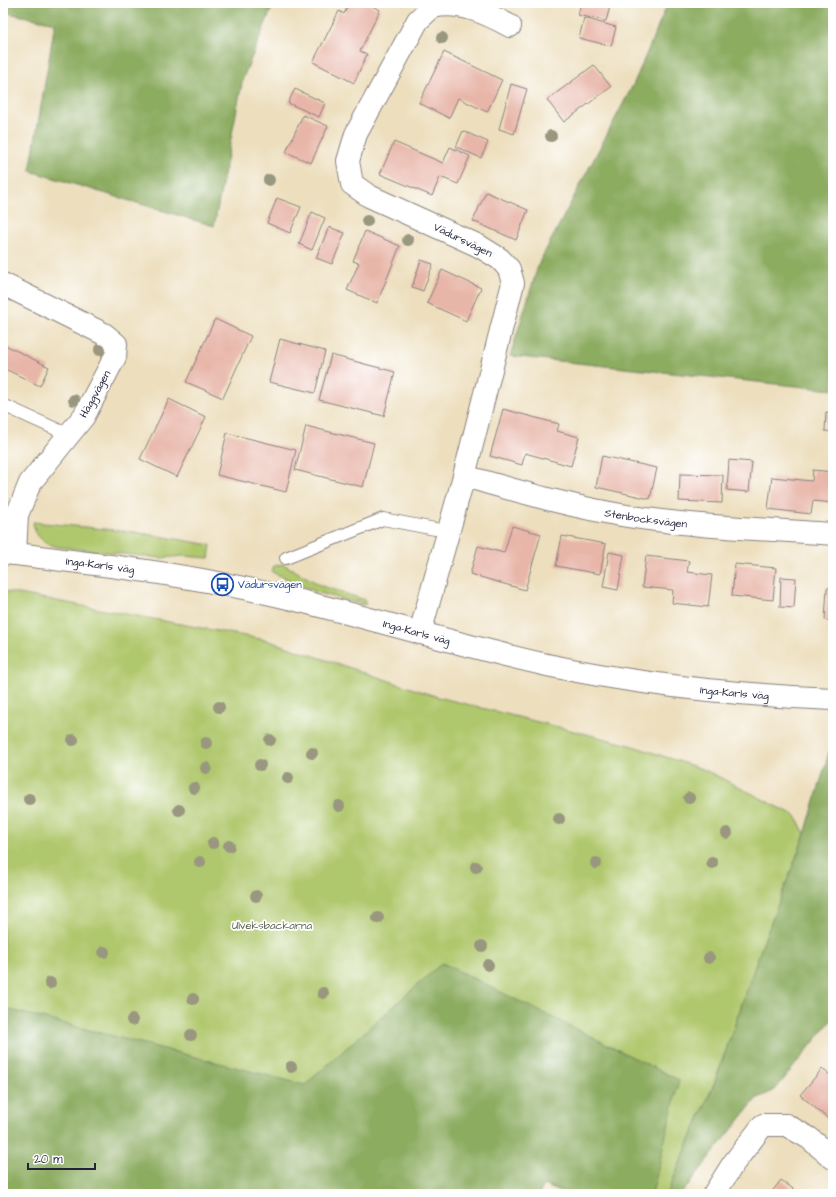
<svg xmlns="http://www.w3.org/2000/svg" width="836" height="1197" viewBox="0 0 836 1197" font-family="'Architects Daughter',sans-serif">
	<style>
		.green { fill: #b0c86d; stroke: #697554 }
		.forest { fill: #8cac60; stroke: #57674e }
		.building { fill: #e8b6a9 }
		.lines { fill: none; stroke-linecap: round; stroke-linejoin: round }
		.service-casing { stroke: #88807c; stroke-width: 14 }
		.minor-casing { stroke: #88807c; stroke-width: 24 }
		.tertiary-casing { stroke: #88807c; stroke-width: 24 }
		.service { stroke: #fff; stroke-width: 12 }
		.minor { stroke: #fff; stroke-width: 22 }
		.tertiary { stroke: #fff; stroke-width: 22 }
		.tree { fill: #99977f }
		.labels { text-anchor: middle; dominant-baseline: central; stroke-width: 3.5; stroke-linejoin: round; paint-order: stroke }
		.street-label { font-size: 11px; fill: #22223b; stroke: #fff }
		.transit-label { font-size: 11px; fill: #164399; stroke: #fff; text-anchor: start }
		.park-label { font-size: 11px; fill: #545c4c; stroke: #fff }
	</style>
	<rect width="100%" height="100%" fill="#fff"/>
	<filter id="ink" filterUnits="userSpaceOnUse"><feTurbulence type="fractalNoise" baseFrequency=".025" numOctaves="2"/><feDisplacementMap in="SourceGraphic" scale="8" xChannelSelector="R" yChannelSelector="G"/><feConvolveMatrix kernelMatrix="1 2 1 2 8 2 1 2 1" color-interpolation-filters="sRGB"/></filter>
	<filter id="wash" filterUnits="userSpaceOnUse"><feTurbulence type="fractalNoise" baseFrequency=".012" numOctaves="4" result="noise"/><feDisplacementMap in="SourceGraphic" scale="16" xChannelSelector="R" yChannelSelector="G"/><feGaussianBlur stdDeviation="0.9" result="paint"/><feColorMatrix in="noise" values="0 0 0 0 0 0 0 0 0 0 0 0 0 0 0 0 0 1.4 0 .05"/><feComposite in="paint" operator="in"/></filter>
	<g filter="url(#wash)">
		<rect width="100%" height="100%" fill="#eddfbe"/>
		<!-- green -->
		<g class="green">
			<path d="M33,522L135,532L211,545L209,558L183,556L161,558L58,547C43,543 35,537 33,522Z"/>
			<path d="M283,564L322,586L365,600V605L316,592L272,572L274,566Z"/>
			<path d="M3,591L266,640L438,697L630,745L705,770L796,816L805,834L761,949L716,1079L667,1194H563L544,1185L539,1194H3Z"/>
		</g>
		<!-- forest -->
		<g class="forest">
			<path d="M3,3H274L243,78L214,226L30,171L55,23L3,12Z"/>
			<path d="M668,3H833V390L510,356L539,263L634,83Z"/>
			<path d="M833,739V1018L775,1090L756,1099L681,1194H667L716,1079L761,949L805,834Z"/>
			<path d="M442,963L679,1080L652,1194H575L544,1185L539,1194H3V1008L305,1085Z"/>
		</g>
		<g id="blocks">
			<!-- building -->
			<g class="building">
				<path d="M349,3H367L380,10L360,51L367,54L354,83L313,62L339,11L344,14Z"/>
				<path d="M581,3H611L606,21L578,15Z"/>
				<path d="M584,18L616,27L611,46L579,38Z"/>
				<path d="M444,52L502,80L487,112L458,98L449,118L419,103Z"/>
				<path d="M594,65L611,87L564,122L547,100Z"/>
				<path d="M511,84L527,89L514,134L499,129Z"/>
				<path d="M295,89L325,103L319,117L288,103Z"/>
				<path d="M303,115L328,126L311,163L286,152Z"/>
				<path d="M463,131L488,142L481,158L456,147Z"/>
				<path d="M394,142L443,163L450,147L470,156L458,184L440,177L432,196L380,174Z"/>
				<path d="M486,192L528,210L516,240L473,221Z"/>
				<path d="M277,198L301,207L290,233L267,223Z"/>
				<path d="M312,212L325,218L312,250L299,244Z"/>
				<path d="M329,227L345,233L332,264L316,258Z"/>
				<path d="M365,231L400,246L377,303L347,290L359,263L353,261Z"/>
				<path d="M421,260L433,264L423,291L412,287Z"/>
				<path d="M442,270L481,288L466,321L427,303Z"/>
				<path d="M215,319L251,336L223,398L186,382Z"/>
				<path d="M280,339L325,351L315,393L269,382Z"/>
				<path d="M3,344L49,367L40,386L3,368Z"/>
				<path d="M331,355L395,372L384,416L319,400Z"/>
				<path d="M169,399L206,417L177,477L140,459Z"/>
				<path d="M503,409L559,424L557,431L579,437L571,466L525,453L522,465L490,456Z"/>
				<path d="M826,412L833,413V432L825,431Z"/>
				<path d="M306,426L374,443L363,487L295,470Z"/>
				<path d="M227,433L296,450L286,492L217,475Z"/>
				<path d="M602,456L657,468L650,499L596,487Z"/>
				<path d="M729,460L752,462L749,492L727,490Z"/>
				<path d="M813,470L833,472V503L813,501L811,514L768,509L772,477L812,481Z"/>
				<path d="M680,474L723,475L722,503L679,501Z"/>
				<path d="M512,526L541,534L525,590L470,574L478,546L504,553Z"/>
				<path d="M562,536L606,544L600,574L556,566Z"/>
				<path d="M609,552L624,555L618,590L603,587Z"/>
				<path d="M646,556L689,561L687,572L712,575L708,607L672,603L673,590L642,587Z"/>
				<path d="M735,564L776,568L773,600L732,596Z"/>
				<path d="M781,577L796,578L794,608L780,607Z"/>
				<path d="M827,588H833V621L825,620Z"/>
				<path d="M822,1069L833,1077V1123L800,1095Z"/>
				<path d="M781,1180L800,1194H770Z"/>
			</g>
		</g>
	</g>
	<g filter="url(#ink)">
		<use href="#blocks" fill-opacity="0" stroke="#88807c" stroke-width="1"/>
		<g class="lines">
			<defs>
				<g id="service">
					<path d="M3,405L69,435"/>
					<path d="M286,558L383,519L435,529"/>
				</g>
				<g id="minor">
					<path d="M3,284L104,334L116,344L115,357L84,416L30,483L17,515L15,554"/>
					<path id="s1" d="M464,476C518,491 571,507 627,516C695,527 764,529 833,534"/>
					<path d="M420,633L464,476L513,283L509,269L500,259L479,246L369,196L352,184L348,161L356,134L418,20C423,16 428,10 433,7C459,0 488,14 510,26"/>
					<path d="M714,1194L733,1164L763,1125H786L809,1138L833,1158"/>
				</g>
				<g id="tertiary">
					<path id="s2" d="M3,553C31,555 59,560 87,563C152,571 216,581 280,596C369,617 457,645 547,665C641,685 736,695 833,699"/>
				</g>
			</defs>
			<!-- service casing -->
			<use href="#service" class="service-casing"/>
			<!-- minor casing -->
			<use href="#minor" class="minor-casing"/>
			<!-- tertiary casing -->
			<use href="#tertiary" class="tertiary-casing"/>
			<!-- service -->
			<use href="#service" class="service"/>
			<!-- minor -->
			<use href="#minor" class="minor"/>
			<!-- tertiary -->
			<use href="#tertiary" class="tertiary"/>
		</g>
		<!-- trees -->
		<g class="tree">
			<circle cx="442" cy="38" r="6"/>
			<circle cx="551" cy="136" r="6"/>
			<circle cx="269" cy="180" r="6"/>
			<circle cx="367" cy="221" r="6"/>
			<circle cx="408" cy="240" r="6"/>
			<circle cx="100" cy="350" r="6"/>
			<circle cx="74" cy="400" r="6"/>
			<circle cx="219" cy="707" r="6"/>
			<circle cx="73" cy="740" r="6"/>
			<circle cx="270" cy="740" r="6"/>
			<circle cx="206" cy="743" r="6"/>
			<circle cx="312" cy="753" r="6"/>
			<circle cx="260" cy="765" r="6"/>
			<circle cx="206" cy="768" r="6"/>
			<circle cx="288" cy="778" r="6"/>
			<circle cx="194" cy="788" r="6"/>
			<circle cx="689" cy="798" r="6"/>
			<circle cx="29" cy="799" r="6"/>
			<circle cx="339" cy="806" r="6"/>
			<circle cx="179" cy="810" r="6"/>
			<circle cx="559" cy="819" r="6"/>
			<circle cx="727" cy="833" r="6"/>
			<circle cx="213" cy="843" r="6"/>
			<circle cx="229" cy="846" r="6"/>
			<circle cx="200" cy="862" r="6"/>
			<circle cx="596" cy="863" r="6"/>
			<circle cx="712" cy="863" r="6"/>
			<circle cx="476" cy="867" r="6"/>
			<circle cx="256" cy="896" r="6"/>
			<circle cx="378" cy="918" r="6"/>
			<circle cx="482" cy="946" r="6"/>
			<circle cx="104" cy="952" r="6"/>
			<circle cx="709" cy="958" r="6"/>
			<circle cx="488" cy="965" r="6"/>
			<circle cx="50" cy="983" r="6"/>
			<circle cx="323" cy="993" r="6"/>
			<circle cx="193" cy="999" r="6"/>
			<circle cx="132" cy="1020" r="6"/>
			<circle cx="191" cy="1035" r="6"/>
			<circle cx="291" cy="1067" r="6"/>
		</g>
	</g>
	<!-- icons -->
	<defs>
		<symbol id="bus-ring" viewBox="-11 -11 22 22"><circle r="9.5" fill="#fff" stroke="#1a4fb4" stroke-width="1.5"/><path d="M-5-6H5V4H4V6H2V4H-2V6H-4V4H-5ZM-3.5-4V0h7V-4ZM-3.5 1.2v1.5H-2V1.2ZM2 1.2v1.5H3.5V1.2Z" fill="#1a4fb4"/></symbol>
	</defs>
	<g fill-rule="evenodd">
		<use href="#bus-ring" x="210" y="572" width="25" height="25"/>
	</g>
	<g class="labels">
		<!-- street labels -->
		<g class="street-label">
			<text transform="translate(463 240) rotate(26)">Vädursvägen</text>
			<text transform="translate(95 394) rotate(-61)">Häggvägen</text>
			<text stroke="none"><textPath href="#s1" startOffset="187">Stenbocksvägen</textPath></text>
			<text stroke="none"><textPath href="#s2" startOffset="98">Inga-Karls väg</textPath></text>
			<text stroke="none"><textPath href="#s2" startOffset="422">Inga-Karls väg</textPath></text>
			<text stroke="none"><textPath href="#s2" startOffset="746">Inga-Karls väg</textPath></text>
		</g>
		<!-- transit labels -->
		<g class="transit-label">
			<text x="238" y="584">Vädursvägen</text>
		</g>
		<!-- park labels -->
		<g class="park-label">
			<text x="272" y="925">Ulveksbackarna</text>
		</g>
	</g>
	<!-- margin -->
	<rect width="836" height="1197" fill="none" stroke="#fff" stroke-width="16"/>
	<!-- scale -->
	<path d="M28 1163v6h67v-6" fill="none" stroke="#22223b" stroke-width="2"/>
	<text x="34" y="1163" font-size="12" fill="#22223b" stroke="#ffffff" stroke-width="3" paint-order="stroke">20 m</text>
</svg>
